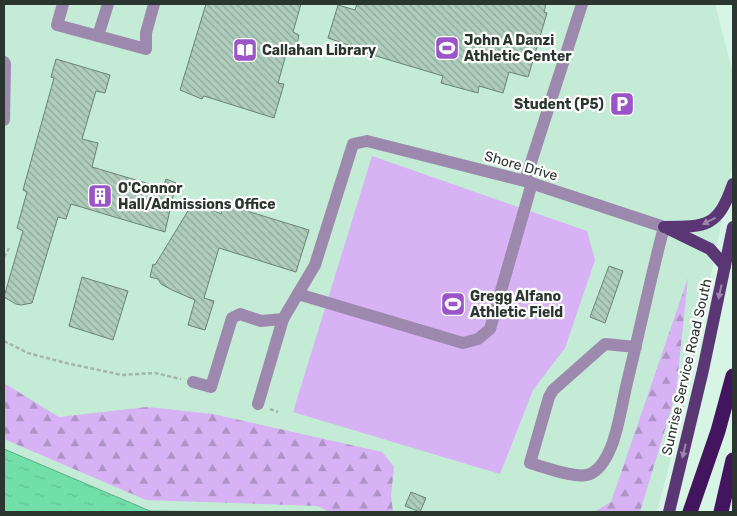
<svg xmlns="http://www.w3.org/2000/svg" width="737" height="516" viewBox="0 0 737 516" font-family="Rubik,sans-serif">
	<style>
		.built { fill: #c4ebd5 }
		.grass { fill: #d7b2f4 }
		.forest { fill: url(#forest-firs) }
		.water { fill: url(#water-ripples); stroke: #5cac86 }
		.building { fill: url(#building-back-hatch); stroke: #688475 }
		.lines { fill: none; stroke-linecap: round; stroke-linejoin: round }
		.path { stroke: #9fb8ab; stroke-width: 2.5; stroke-dasharray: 4 2.5; stroke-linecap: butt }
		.minor { stroke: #9d89ad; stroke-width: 12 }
		.major { stroke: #5b3674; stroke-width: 12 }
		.highway { stroke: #44155f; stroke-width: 15 }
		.oneway { fill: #9d86ac }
		.labels { text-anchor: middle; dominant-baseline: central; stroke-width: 4.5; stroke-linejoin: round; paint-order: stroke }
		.poi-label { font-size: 14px; font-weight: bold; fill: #2a362f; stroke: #fff; text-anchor: start }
		.street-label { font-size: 14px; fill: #2a362f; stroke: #fff }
	</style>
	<defs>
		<pattern id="forest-firs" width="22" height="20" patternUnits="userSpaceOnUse" patternTransform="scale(1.25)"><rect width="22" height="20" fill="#d7b2f4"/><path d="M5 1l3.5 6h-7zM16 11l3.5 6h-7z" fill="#af92c6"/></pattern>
		<pattern id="water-ripples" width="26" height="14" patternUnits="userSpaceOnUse" patternTransform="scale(1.25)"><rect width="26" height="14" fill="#72dfab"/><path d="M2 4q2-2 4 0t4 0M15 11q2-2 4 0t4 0" fill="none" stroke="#63c093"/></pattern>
		<pattern id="building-back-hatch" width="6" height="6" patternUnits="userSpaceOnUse" patternTransform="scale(1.25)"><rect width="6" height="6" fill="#afcdbc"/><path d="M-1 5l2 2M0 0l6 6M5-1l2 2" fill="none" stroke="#8fa799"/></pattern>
	</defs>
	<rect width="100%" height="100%" fill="#d6f5e4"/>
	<!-- built -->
	<path class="built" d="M4,4H715L733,73V158L729,185L684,408L657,512H251L150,511L4,449Z"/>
	<!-- grass -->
	<path class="grass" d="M372,156L587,231L595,260L565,348L533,390L500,474L293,412Z"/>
	<!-- forest -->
	<g class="forest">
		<path d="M688,278L676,393L640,512H594L611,502Z"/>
		<path d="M4,383L59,417L147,407L213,414L382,452L394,467L391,496L393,512H329L318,506L146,500L4,439Z"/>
	</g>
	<!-- water -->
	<path class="water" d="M4,449L150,511L251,512H4Z"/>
	<!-- building -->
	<g class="building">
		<path d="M206,4H301L293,32L299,35L295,53L287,51L278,83L284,84L274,118L204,96L202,99L180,90Z"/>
		<path d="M357,4H546L544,12L547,13L528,77L509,72L503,93L479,86L478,93L441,83L443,76L356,50L357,48L328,38L338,5L355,10Z"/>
		<path d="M56,59L110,75L105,93L96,91L82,139L98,143L92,167L163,188L166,179L176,183L165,232L71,204L66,219L58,217L32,303L21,305L16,304L4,297L23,231L17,228L27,192L23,190L54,78L51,77Z"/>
		<path d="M194,201L221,214L224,204L309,230L296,272L219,248L204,298L214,301L205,330L188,325L195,300L172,290L161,284L158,279L150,277L153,264L155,265Z"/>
		<path d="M609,266L623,271L605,323L590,317Z"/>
		<path d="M82,277L128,291L113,340L69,326Z"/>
		<path d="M411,492L426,498L420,512L405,506Z"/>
	</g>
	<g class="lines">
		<!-- path -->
		<g class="path">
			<path d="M4,257L9,248"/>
			<path d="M4,341L28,353L66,363L122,375L155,373L181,379"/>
			<path d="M270,409L278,412"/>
		</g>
		<!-- minor -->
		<g class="minor">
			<path d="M63,4L57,25L98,36"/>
			<path d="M108,4L98,36L146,49V33L154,4"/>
			<path d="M4,62L5,64L4,120"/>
			<path d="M525,181L582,4"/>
			<path d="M298,294L463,343L478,339L490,329L532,183"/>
			<path d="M193,382L211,387L232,318L240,314L261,321L283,319L315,265L353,144L367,141L525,181L664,227C650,280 639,334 626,387C622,405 619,424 613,442C609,453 603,467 592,473C580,481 544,467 530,463L549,397L553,390L605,344L636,347"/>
			<path d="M258,404L283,319"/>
		</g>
		<!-- major -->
		<g class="major">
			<path d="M664,227C707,227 718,227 733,184"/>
			<path d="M669,229L710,249L725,266"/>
			<path d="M669,512L703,370L733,227"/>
		</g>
		<!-- highway -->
		<g class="highway">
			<path d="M690,512L718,431L733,376"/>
			<path d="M721,512L733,460"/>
		</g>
	</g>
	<!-- one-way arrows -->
	<defs><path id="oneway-solid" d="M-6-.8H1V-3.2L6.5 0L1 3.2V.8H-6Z" transform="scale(1.25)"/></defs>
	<g class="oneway">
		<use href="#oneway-solid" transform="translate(709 221) rotate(153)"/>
		<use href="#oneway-solid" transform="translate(720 292) rotate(102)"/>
		<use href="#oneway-solid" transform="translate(684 451) rotate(103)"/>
	</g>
	<!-- icons -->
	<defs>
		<symbol id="stadium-square" viewBox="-11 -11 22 22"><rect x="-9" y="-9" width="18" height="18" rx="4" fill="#9b55c9" stroke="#fff"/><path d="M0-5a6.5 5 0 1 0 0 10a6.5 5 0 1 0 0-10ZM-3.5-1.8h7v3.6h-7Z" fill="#fff"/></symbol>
		<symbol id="library-square" viewBox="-11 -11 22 22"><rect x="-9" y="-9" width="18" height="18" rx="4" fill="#9b55c9" stroke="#fff"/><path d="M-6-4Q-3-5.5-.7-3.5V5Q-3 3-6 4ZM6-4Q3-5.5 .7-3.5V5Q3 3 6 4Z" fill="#fff"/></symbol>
		<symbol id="parking-square" viewBox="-11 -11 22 22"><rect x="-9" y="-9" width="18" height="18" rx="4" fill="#9b55c9" stroke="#fff"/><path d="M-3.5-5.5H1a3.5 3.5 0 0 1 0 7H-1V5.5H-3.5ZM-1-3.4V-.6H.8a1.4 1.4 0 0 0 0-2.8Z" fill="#fff"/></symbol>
		<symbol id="building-square" viewBox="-11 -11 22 22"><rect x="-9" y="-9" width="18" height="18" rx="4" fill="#9b55c9" stroke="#fff"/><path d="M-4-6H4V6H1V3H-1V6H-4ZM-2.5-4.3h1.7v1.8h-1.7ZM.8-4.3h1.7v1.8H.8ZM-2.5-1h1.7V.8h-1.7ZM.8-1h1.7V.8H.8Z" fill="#fff"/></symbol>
	</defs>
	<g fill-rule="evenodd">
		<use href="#stadium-square" x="433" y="34" width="28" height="28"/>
		<use href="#library-square" x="231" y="36" width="28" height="28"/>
		<use href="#parking-square" x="608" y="90" width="28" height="28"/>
		<use href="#building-square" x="86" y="182" width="28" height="28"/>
		<use href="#stadium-square" x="439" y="290" width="28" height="28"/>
	</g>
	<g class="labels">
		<!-- poi labels -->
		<g class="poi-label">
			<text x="464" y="40">John A Danzi<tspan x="464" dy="16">Athletic Center</tspan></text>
			<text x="262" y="50">Callahan Library</text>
			<text x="604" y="104" text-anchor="end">Student (P5)</text>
			<text x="118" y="188">O'Connor<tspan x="118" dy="16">Hall/Admissions Office</tspan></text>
			<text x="470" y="296">Gregg Alfano<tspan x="470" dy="16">Athletic Field</tspan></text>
		</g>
		<!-- street labels -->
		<g class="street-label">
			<text transform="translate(521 166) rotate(16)">Shore Drive</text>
			<text transform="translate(687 367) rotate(-77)">Sunrise Service Road South</text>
		</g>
	</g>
	<!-- border -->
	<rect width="737" height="516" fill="none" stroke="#2a362f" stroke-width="10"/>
</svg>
